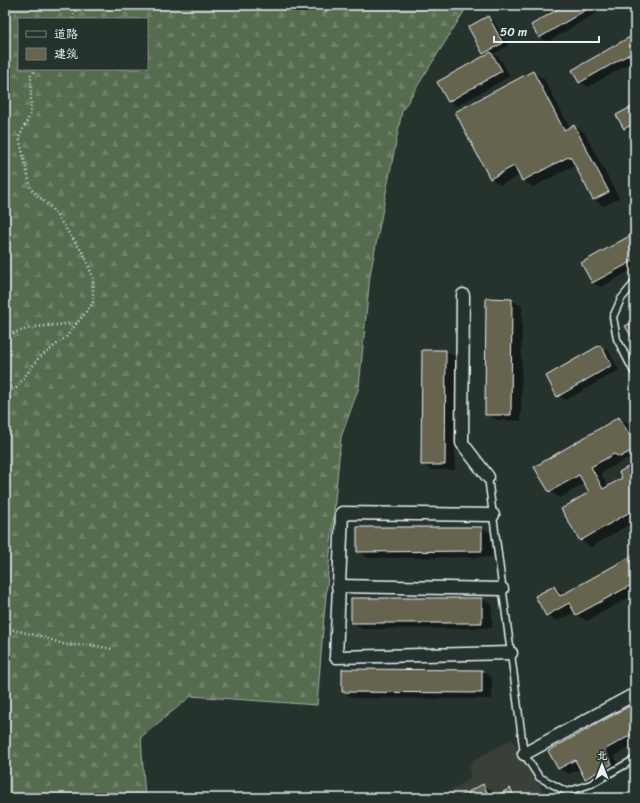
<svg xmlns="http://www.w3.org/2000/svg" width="640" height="803" viewBox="0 0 640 803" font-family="Sriracha,'LXGW WenKai TC',sans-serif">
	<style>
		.built { fill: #394137 }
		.forest { fill: url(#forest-firs); stroke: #a0aea4; fill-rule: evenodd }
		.shadow { fill: #0007 }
		.building { fill: #66634f; stroke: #e8f1f8 }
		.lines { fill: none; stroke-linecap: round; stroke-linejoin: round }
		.service-casing { stroke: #e8f1f8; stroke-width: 9 }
		.minor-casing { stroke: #e8f1f8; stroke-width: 15 }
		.path { stroke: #e8f1f8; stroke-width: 2.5; stroke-dasharray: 1 3; stroke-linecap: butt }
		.service { stroke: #26332d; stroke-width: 6 }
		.minor { stroke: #26332d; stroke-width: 12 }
	</style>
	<defs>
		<pattern id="forest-firs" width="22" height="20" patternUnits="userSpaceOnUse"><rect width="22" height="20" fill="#576c50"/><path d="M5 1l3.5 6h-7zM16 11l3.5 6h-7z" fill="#6f816a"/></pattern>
	</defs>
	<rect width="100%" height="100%" fill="#26332d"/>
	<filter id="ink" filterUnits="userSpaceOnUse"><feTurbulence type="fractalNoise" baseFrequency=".025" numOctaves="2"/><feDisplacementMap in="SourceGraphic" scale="8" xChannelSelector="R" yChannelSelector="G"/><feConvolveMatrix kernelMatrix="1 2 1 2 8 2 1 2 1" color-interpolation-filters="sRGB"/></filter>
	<g filter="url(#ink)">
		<!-- built -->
		<path class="built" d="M512,739L547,798H438L470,779V763Z"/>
		<!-- forest -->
		<path class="forest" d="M5,5H468L402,111L370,275L359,387L341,437L324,617L317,705L191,696L141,737L145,798H5ZM19,19H147V69H19Z"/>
		<!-- shadow -->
		<g class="shadow">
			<path d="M567,5H610L547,42L539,37Z"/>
			<path d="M488,17L493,20L508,46L493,54L499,57L510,76L457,106L449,101L487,55L484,53Z"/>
			<path d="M635,35V60L588,87L580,82Z"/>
			<path d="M533,72L544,79L570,128L574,126L584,132L619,198L604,206L594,200L575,165L533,187L523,181L520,175L501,185L491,179Z"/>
			<path d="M635,106V132L633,133L625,129L617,116Z"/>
			<path d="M635,234V268L601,287L593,283L582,263Z"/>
			<path d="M511,300L522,306L521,421L497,420L486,414Z"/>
			<path d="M600,346L608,350L619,370L566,400L558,396Z"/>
			<path d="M446,351L456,357L455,470H432L422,464Z"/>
			<path d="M619,418L630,424L635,433V460L632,462L626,459L601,473L608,487L624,478L635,464V521L591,547L581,541L590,493L585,483L560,498L550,491Z"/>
			<path d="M482,528L492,534V557L368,558L358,551Z"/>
			<path d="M635,555V594L587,621L576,615L575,612L557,621L546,615L554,587L565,594Z"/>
			<path d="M481,599L492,605V628L362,629L352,623Z"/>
			<path d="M482,671L492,677V699L354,698L343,692Z"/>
			<path d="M635,704V744L614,756L622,770L597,784L586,778L581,768L569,774L559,768Z"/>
			<path d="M483,785L493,791L496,797L510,789L521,795L523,798H459Z"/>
		</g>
		<!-- building -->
		<g class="building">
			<path d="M565,5H594L539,38L531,25Z"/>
			<path d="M488,16L503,43L483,54L468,27Z"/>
			<path d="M635,34V51L579,83L572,70Z"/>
			<path d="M491,52L502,71L448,102L437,82Z"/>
			<path d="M533,71L564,130L574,125L609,192L593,200L570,156L522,181L514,166L490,179L455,112Z"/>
			<path d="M635,105V123L624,129L616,115Z"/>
			<path d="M635,233V260L592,283L581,263Z"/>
			<path d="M486,298L512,299L511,415H485Z"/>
			<path d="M635,321V341H634L625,326Z"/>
			<path d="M600,345L612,365L557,397L546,376Z"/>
			<path d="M422,350H446L445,465H421Z"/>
			<path d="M619,417L635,444V449L620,457L614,454L591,467L603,489L622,478L619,472L635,463V509L580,541L561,509L589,492L579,475L549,492L534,467Z"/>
			<path d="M357,527H482V551L357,552Z"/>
			<path d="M635,554V583L576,615L569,603L546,616L535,596L554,586L560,596Z"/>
			<rect x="351" y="598" width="131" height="25"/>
			<path d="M342,669L482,670V693L342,692Z"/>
			<path d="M635,703V733L604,750L612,764L585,779L575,760L558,769L548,751Z"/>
			<path d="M483,784L490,798H457Z"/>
			<path d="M510,788L516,798H493Z"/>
		</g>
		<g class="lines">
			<defs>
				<g id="service">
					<path d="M635,282L621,299L613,317L617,339L635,374"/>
					<path d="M488,477L524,754L539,777L567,792L591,784L635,759"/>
				</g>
				<g id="minor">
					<path d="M463,295L462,443L488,477"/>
					<path d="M493,515L342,513L336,657L511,653"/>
					<path d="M338,586L502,589"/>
					<path d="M524,754L635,694"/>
				</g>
			</defs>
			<!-- service casing -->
			<use href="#service" class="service-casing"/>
			<!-- minor casing -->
			<use href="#minor" class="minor-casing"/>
			<!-- path -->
			<g class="path">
				<path d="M321,5L326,13"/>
				<path d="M73,19L77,5"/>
				<path d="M5,335L35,327L77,323"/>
				<path d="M5,393L16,388L38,359L66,337L93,303V278L85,256L52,209L31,189L19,137L31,113V75L36,69"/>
				<path d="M5,628L40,636L66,645H91L112,649"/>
			</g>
			<!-- service -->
			<use href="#service" class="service"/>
			<!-- minor -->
			<use href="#minor" class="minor"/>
		</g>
	</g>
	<!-- margin -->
	<rect width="640" height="803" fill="none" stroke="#26332d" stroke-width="20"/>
	<rect x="10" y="10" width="620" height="783" fill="none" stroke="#e8f1f8" stroke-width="1.5" filter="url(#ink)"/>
	<!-- legend -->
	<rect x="18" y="18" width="130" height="52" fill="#26332d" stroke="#747f7e"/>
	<rect x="26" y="31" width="20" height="6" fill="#26332d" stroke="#747f7e"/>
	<text x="54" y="38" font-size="12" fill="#e8f1f8">道路</text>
	<rect x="26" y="48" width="20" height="12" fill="#66634f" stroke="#747f7e"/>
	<text x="54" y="58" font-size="12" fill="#e8f1f8">建筑</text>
	<!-- north arrow -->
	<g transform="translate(602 765)" stroke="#26332d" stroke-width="3" paint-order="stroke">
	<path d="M0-3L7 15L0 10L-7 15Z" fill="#e8f1f8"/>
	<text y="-6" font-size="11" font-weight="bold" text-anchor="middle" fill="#e8f1f8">北</text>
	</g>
	<!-- scale -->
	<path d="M494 36v6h105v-6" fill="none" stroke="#e8f1f8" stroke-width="2"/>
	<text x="500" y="36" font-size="12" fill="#e8f1f8" stroke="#26332d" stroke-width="3" paint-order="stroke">50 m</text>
</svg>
